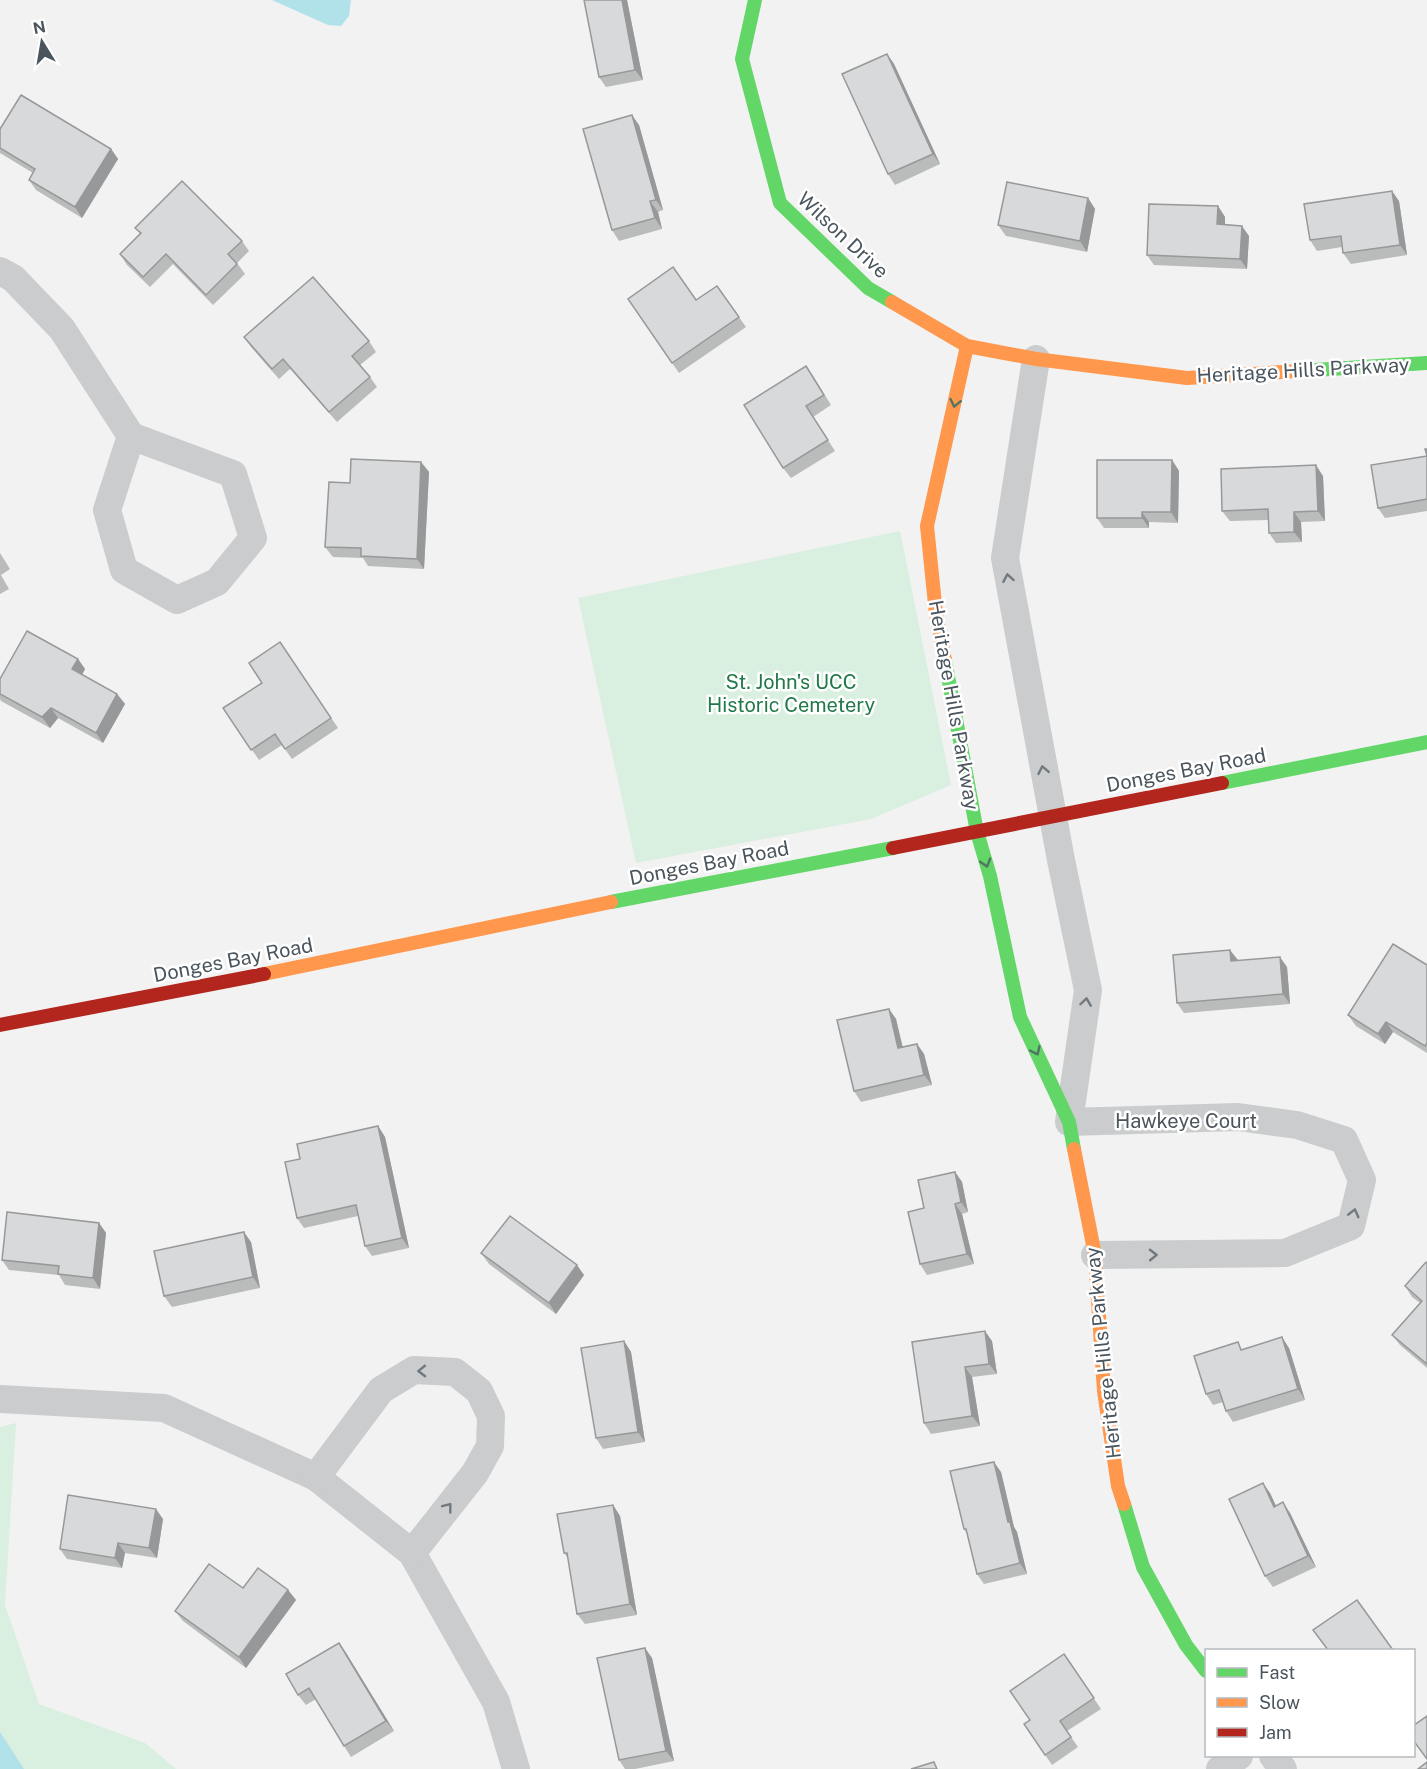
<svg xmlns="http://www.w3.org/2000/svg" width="1427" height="1769" viewBox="0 0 1427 1769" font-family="'Public Sans',sans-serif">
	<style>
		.green { fill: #d9efe0 }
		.water { fill: #b1e1e9 }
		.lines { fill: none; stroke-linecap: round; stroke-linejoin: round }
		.street { stroke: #cacccd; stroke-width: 28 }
		.fast { stroke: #63d668; stroke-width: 14 }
		.slow { stroke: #ff974d; stroke-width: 14 }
		.jam { stroke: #b3261e; stroke-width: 14 }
		.wall { fill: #babbbb }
		.shaded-wall { fill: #979899 }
		.building { fill: #d8d9da; stroke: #979899; stroke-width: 1.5 }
		.oneway { stroke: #507560 }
		.oneway2 { stroke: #70797f }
		.labels { text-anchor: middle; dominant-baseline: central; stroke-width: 5; stroke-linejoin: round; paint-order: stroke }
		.street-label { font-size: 20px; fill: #4a555d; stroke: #fff }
		.park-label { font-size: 20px; fill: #207947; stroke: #fff }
	</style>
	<rect width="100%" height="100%" fill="#f2f2f2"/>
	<!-- green -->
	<g class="green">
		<path d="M900,531L951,785L871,819L636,863L578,598Z"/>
		<path d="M16,1423L5,1605L39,1704L145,1743L176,1769H0V1427Z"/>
	</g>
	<!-- water -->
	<g class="water">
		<path d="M272,0H351L349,16L341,26L328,25Z"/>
		<path d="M0,1732L24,1769H0Z"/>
	</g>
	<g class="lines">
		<!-- street -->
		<g class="street">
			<path d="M0,271L13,278L62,329L131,436L233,474L253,538L217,582L177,600L124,570L107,510L131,436"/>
			<path d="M1036,359L1005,558L1061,860L1088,990L1069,1122L1238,1117L1297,1125L1344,1140L1362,1180L1351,1226L1285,1253L1095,1255"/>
			<path d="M0,1399L164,1408L316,1477L412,1553L496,1702L516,1769"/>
			<path d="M316,1477L381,1390L414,1370L455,1372L479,1391L491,1416L490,1446L475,1473L412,1553"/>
			<path d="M1273,1756L1283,1769"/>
			<path d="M1220,1769L1239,1756"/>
		</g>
		<!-- fast -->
		<g class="fast">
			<path d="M755,0L742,59L780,203L868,288L892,302"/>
			<path d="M1298,371L1427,363"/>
			<path d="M945,660L977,832L990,876L1020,1017L1069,1122L1074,1149"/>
			<path d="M1222,783L1427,742"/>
			<path d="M611,902L893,848"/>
			<path d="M1124,1504L1143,1567L1186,1645L1206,1671"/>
		</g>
		<!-- slow -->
		<g class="slow">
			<path d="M892,302L967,346L1036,359L1187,378L1298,371"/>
			<path d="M945,660L936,614L927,526L967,346"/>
			<path d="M264,974L611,902"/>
			<path d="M1074,1149L1095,1255L1104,1391L1118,1486L1124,1504"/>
		</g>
		<!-- jam -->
		<g class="jam">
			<path d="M893,848L1222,783"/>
			<path d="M0,1025L264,974"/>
		</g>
	</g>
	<!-- wall -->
	<g class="wall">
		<path d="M584,0H627L643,80L606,87L599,77Z"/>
		<path d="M887,54L894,64L940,164L895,185L888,174Z"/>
		<path d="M639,125L663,210L658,212L662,229L619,241L612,230Z"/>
		<path d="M0,129L111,149L118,159L82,218L36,190L29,180L33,173L0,153Z"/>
		<path d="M1088,198L1095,209L1087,252L1006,236L998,225Z"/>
		<path d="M1399,201L1407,255L1351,264L1343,253L1342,247L1317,251L1310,240Z"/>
		<path d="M1218,206L1225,217V225L1249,236L1247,269L1154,265L1147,255Z"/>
		<path d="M135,228L242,241L249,251L237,263L245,274L213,305L173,264L150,287L127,265L120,254L140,234Z"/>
		<path d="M717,286L746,327L679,373L628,299L696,300Z"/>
		<path d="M244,337L369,341L376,352L360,365L370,377L377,387L337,422L290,369L279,379L251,347Z"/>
		<path d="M813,376L831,405L813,417L835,451L791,478L783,468Z"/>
		<path d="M1427,449V511L1385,518L1378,508L1427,456Z"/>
		<path d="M1172,460L1179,471L1178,523L1149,522V528H1104L1097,518Z"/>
		<path d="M421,462L429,472L424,569L368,566L363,558L333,557L325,547L350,483Z"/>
		<path d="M1323,476L1325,521L1301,522L1302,542L1276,543L1269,533L1268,520L1230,521L1222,511Z"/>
		<path d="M0,553L10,569L1,575L9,589L0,594Z"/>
		<path d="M280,642L338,728L292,759L282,745L259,760L223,708L262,683Z"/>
		<path d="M78,659L85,669L82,675L117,694L125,704L103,743L58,718L50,728L1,701L0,699V679Z"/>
		<path d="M1238,960L1287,967L1290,1004L1184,1013L1177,1003Z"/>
		<path d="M1427,965V1053L1393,1032L1385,1044L1356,1026L1348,1015Z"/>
		<path d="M889,1009L896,1019L903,1047L917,1044L924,1054L932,1085L861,1102L854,1091Z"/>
		<path d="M378,1126L385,1137L409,1248L372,1256L365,1246L358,1216L304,1228L297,1218L300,1159Z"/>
		<path d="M955,1172L962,1182L968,1212L962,1214L974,1264L927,1275L920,1264L924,1208Z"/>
		<path d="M99,1223L106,1233L100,1289L65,1285L59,1275L9,1270L2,1260Z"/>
		<path d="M251,1242L260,1288L172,1307L164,1296Z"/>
		<path d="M481,1253L584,1275L556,1314L489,1264Z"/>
		<path d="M1427,1263V1368L1400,1345L1392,1335L1420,1303L1412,1297L1405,1286Z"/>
		<path d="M624,1341L631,1352L645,1442L603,1449L596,1438Z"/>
		<path d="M992,1341L997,1374L972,1377L980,1426L931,1434L924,1423L912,1342Z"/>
		<path d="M1289,1348L1305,1400L1233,1422L1226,1411L1223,1402L1213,1405L1206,1394L1243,1349Z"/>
		<path d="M1001,1472L1014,1527L1017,1532L1027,1574L984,1584L977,1574L967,1534L964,1529Z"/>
		<path d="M1270,1493L1276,1506L1290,1513L1316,1567L1273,1587L1265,1576Z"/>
		<path d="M613,1505L620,1516L637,1615L585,1624L577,1614L568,1558L564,1553Z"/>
		<path d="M163,1519L157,1558L125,1553L122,1568L67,1559L60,1549Z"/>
		<path d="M288,1590L296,1600L246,1668L183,1621L175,1611Z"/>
		<path d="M339,1643L346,1653L394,1731L351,1757L344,1746L316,1699L306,1705L298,1695Z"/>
		<path d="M1064,1654L1101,1709L1067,1731L1078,1747L1052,1765L1024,1724L1030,1720Z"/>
		<path d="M652,1658L674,1761L635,1769H625L619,1760Z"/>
	</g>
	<!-- shaded-wall -->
	<g class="shaded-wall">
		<path d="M622,0H627L643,80L635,70Z"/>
		<path d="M887,54L894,64L940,164L933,154Z"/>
		<path d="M632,115L639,125L663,210L656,200Z"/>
		<path d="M111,149L118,159L82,218L75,207Z"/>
		<path d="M1392,191L1399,201L1407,255L1400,245Z"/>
		<path d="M1088,198L1095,209L1087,252L1080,241Z"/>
		<path d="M650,201L658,212L662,229L655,218Z"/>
		<path d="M1218,206L1225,217V235L1217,224Z"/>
		<path d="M1242,226L1249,236L1247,269L1240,259Z"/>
		<path d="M1172,460L1179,471L1178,523L1171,512Z"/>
		<path d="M421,462L429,472L424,569L417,559Z"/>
		<path d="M1316,465L1323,476L1325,521L1318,511Z"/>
		<path d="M1142,512L1149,522V528L1142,518Z"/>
		<path d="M1294,512L1301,522L1302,542L1294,532Z"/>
		<path d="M78,659L85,669L79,680L72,669Z"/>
		<path d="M117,694L125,704L103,743L96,733Z"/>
		<path d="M51,708L58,718L50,728L42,717Z"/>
		<path d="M1230,950L1238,960L1231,961Z"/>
		<path d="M1280,957L1287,967L1290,1004L1283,994Z"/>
		<path d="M889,1009L896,1019L905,1059L898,1048Z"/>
		<path d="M1386,1022L1393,1032L1385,1044L1378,1034Z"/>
		<path d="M917,1044L924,1054L932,1085L924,1075Z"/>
		<path d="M378,1126L385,1137L409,1248L402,1238Z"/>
		<path d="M955,1172L962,1182L968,1212L961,1202Z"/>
		<path d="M955,1204L962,1214L974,1264L967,1254Z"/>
		<path d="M99,1223L106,1233L100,1289L93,1278Z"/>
		<path d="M244,1232L251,1242L260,1288L253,1277Z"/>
		<path d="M577,1265L584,1275L556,1314L549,1303Z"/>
		<path d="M985,1331L992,1341L997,1374L989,1364Z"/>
		<path d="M1282,1337L1289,1348L1305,1400L1298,1389Z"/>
		<path d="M624,1341L631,1352L645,1442L638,1432Z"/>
		<path d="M965,1367L972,1377L980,1426L972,1416Z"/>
		<path d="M994,1462L1001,1472L1014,1527L1017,1532L1027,1574L1020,1563L1008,1522Z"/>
		<path d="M1263,1483L1270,1493L1281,1517L1274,1507Z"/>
		<path d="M1283,1502L1290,1513L1316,1567L1308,1556Z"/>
		<path d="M613,1505L620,1516L637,1615L630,1604Z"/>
		<path d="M156,1509L163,1519L157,1558L149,1548Z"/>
		<path d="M118,1543L125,1553L122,1568L115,1558Z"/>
		<path d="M288,1590L296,1600L246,1668L239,1657Z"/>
		<path d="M339,1643L346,1653L394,1731L386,1721Z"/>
		<path d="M645,1648L652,1658L674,1761L666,1751Z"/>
	</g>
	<!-- building -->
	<g class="building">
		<path d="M584,0H622L635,70L599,77Z"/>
		<path d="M887,54L933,154L888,174L842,74Z"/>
		<path d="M21,95L111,149L75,207L29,180L35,169L0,148V129Z"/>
		<path d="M632,115L656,200L650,201L655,218L612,230L583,129Z"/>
		<path d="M182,181L242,241L228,254L237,264L206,295L166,254L143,277L120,254L141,233L135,228Z"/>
		<path d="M1007,182L1088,198L1080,241L998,225Z"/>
		<path d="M1392,191L1400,245L1343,253L1341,236L1310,240L1304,204Z"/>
		<path d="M1149,204L1218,206L1217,224L1242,226L1240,259L1147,255Z"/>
		<path d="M673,267L696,300L717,286L739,317L672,363L628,299Z"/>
		<path d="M313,277L369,341L352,356L370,377L329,412L283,359L272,369L244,337Z"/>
		<path d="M806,366L824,395L806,406L828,440L783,468L744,405Z"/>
		<path d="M1425,449H1427V499L1378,508L1371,465L1427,456Z"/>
		<path d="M351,459L421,462L417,559L361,556V548L325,547L329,482L350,483Z"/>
		<path d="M1097,460H1172L1171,512H1142V518H1097Z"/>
		<path d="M1316,465L1318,511L1294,512V532L1269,533L1268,509L1222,511L1221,469Z"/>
		<path d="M27,631L78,659L72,669L117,694L96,733L51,708L42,717L0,694V679Z"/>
		<path d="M280,642L331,718L285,749L275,734L251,750L223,708L262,683L249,663Z"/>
		<path d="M1393,944L1427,965V1043L1425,1046L1386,1022L1378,1034L1348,1015Z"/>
		<path d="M1230,950L1231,961L1280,957L1283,994L1177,1003L1173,955Z"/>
		<path d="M889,1009L898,1048L917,1044L924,1075L854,1091L837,1020Z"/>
		<path d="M378,1126L402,1238L365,1246L356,1205L297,1218L285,1162L300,1159L297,1144Z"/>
		<path d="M955,1172L961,1202L955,1204L967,1254L920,1264L908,1212L924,1208L918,1180Z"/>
		<path d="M7,1212L99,1223L93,1278L58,1274L59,1266L2,1260Z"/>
		<path d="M510,1216L577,1265L549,1303L481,1253Z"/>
		<path d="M244,1232L253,1277L164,1296L154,1251Z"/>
		<path d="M1426,1262L1427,1263V1364L1392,1335L1422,1301L1405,1286Z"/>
		<path d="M985,1331L989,1364L965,1367L972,1416L924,1423L912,1342Z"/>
		<path d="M1282,1337L1298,1389L1226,1411L1219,1390L1206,1394L1194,1356L1238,1342L1241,1350Z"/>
		<path d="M624,1341L638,1432L596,1438L581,1348Z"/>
		<path d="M994,1462L1008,1522H1010L1020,1563L977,1574L966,1529H964L950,1471Z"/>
		<path d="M1263,1483L1274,1507L1283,1502L1308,1556L1265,1576L1229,1499Z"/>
		<path d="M68,1495L156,1509L149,1548L118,1543L115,1558L60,1549Z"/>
		<path d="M613,1505L630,1604L577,1614L567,1553H564L557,1514Z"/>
		<path d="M209,1564L243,1588L258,1568L288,1590L239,1657L175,1611Z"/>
		<path d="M1357,1600L1393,1650H1328L1313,1630Z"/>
		<path d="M339,1643L386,1721L344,1746L309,1688L298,1695L286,1674Z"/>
		<path d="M645,1648L666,1751L619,1760L597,1658Z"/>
		<path d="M1064,1654L1094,1698L1060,1721L1071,1737L1045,1755L1024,1724L1030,1720L1010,1691Z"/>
		<path d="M1427,1716V1759L1413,1740V1726Z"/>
		<path d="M934,1762L937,1769H911Z"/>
		<path d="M1427,1762V1769H1418Z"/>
	</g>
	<!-- one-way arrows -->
	<defs><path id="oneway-chevron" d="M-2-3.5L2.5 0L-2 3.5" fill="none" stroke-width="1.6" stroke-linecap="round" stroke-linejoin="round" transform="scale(1.5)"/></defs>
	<g class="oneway">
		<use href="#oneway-chevron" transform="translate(955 403) rotate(102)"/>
		<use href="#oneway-chevron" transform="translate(986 863) rotate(73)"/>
		<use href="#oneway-chevron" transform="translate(1036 1051) rotate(65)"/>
	</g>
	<g class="oneway2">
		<use href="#oneway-chevron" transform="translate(1008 578) rotate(-100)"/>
		<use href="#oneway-chevron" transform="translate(1043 770) rotate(-101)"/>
		<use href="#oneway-chevron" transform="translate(1086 1002) rotate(-82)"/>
		<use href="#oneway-chevron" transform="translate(1354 1213) rotate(-76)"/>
		<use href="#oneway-chevron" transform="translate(1153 1255) rotate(-1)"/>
		<use href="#oneway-chevron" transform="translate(422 1371) rotate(179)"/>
		<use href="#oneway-chevron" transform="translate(448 1507) rotate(-52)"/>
	</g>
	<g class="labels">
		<!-- street labels -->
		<g class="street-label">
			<text transform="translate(843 235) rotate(43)">Wilson Drive</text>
			<text transform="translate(1303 370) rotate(-3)">Heritage Hills Parkway</text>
			<text transform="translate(954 705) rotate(80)">Heritage Hills Parkway</text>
			<text transform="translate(1186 770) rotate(-11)">Donges Bay Road</text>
			<text transform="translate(709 863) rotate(-11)">Donges Bay Road</text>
			<text transform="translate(233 960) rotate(-11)">Donges Bay Road</text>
			<text x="1186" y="1121">Hawkeye Court</text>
			<text transform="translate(1103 1353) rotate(-96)">Heritage Hills Parkway</text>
		</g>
		<!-- park labels -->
		<g class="park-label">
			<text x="791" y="682">St. John's UCC<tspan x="791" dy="23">Historic Cemetery</tspan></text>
		</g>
	</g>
	<!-- legend -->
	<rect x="1205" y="1649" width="210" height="108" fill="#ffffff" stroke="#b7bbbe" stroke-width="1.5"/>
	<rect x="1217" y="1668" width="30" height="9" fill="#63d668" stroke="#b7bbbe" stroke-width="1.5"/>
	<text x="1259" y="1679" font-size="18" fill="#4a555d">Fast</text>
	<rect x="1217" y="1698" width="30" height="9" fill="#ff974d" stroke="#b7bbbe" stroke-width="1.5"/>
	<text x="1259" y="1709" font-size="18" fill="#4a555d">Slow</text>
	<rect x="1217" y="1728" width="30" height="9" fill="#b3261e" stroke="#b7bbbe" stroke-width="1.5"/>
	<text x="1259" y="1739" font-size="18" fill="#4a555d">Jam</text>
	<!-- north arrow -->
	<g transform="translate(42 42) rotate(349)" stroke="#ffffff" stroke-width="4.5" paint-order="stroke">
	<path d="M0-4.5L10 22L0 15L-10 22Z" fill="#4a555d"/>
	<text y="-9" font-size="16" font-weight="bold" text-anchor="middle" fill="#4a555d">N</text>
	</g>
</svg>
